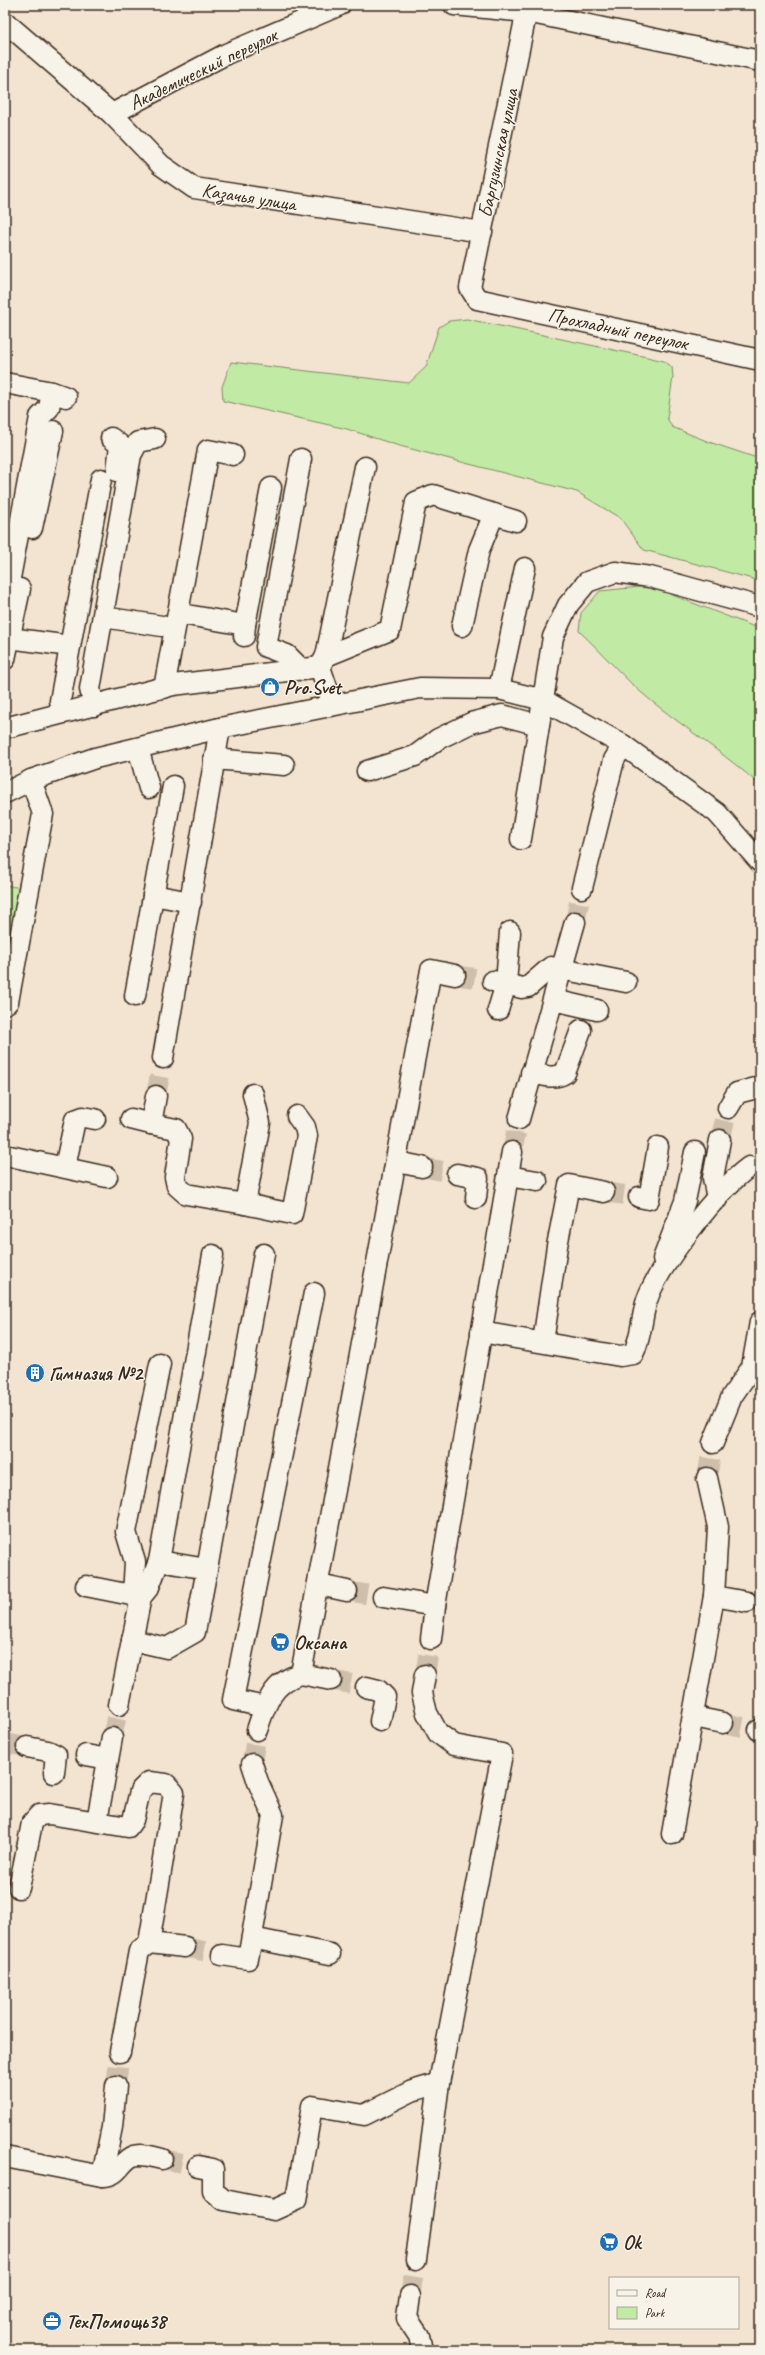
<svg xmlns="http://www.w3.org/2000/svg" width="765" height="2355" viewBox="0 0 765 2355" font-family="Caveat,sans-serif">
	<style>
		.green { fill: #c1eaa5; stroke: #7e8a62 }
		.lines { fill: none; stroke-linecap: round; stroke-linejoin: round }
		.minor-tunnel { stroke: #cebfad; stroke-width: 20; stroke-dasharray: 20 10; stroke-linecap: butt }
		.minor-casing { stroke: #3b2a1e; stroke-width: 23 }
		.minor { stroke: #f7f3e8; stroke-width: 20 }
		.labels { text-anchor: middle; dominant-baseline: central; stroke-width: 3; stroke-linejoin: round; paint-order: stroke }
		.street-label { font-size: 20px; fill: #3b2a1e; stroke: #f7f3e8 }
		.poi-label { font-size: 20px; font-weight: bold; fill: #3b2a1e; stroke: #f7f3e8; text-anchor: start }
	</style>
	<rect width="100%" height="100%" fill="#f3e4d1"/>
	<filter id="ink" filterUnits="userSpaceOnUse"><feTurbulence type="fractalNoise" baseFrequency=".025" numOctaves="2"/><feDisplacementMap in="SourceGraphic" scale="8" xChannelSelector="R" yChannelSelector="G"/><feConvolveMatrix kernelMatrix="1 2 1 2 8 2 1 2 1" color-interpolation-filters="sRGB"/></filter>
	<g filter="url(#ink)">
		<!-- green -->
		<g class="green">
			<path d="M467,319L647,357L664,361L672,367L673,377L667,418L672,427L709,442L760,459V581L644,550L620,518L577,492L396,445L347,429L223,401L222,387L231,362L409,383L426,367L439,327L449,321Z"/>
			<path d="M649,586L760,629V785C725,754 686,729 649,699C624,679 603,653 579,631L581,613L600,591Z"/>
			<path d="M5,885L21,888L5,969Z"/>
		</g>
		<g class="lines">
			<!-- minor-tunnel -->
			<g class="minor-tunnel">
				<path d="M575,922L582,888"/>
				<path d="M455,975L493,981"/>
				<path d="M156,1096L163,1058"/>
				<path d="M720,1140L728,1108"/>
				<path d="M512,1152L519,1119"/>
				<path d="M422,1167L457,1174"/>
				<path d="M604,1192L639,1197"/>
				<path d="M707,1478L713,1443"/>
				<path d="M347,1591L383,1597"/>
				<path d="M747,1602L760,1604"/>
				<path d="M425,1675L431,1639"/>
				<path d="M331,1680L366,1687"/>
				<path d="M723,1723L759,1730"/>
				<path d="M112,1738L119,1705"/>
				<path d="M5,1743L27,1747"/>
				<path d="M252,1764L257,1730"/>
				<path d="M185,1947L222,1955"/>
				<path d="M116,2086L120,2052"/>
				<path d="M162,2159L198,2166"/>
				<path d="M410,2296L416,2260"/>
			</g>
			<defs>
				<g id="minor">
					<path d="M454,5L527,12L760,61"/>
					<path d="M528,5L470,288L477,299L760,360"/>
					<path d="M5,22L112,114L161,165L194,188L482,232"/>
					<path d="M112,114L226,54L340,5"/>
					<path d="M5,383L52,392"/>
					<path d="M111,438L120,445L117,471"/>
					<path d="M301,459L266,647L287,655L302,670"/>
					<path d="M32,528L53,431"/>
					<path d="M5,605L40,417L49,408L52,392L66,397"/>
					<path d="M187,615L245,625L244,636"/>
					<path d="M103,617L162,626"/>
					<path d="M245,625L271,488"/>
					<path d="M462,626L479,550L494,514"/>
					<path d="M9,638L70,646"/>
					<path d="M326,656L390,630L416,502L433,495L516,521"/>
					<path d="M5,659L20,589"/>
					<path d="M321,665L326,656L365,467"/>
					<path d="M164,688L208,450L233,455"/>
					<path d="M499,689L525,568"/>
					<path d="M60,701L101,479"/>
					<path d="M94,706L90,689L131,455L138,442L155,439"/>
					<path d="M5,728L173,685L320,667L333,705"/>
					<path d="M138,748L149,788"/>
					<path d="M214,759L284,765"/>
					<path d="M367,771L415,756L438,739L471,723L502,715L539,725"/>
					<path d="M5,793L31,780L95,758L220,728L420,688L499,689L543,700L623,745L717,813L760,862"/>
					<path d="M521,839L553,637L568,605L587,582L615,572L650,577L760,607"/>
					<path d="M582,888L614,760L623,745"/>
					<path d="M153,895L191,902"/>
					<path d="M493,981L522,988L528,987L551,967L626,982"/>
					<path d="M135,996L173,786"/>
					<path d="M554,1000L597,1010"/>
					<path d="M5,1004L8,1002L43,814L31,780"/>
					<path d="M498,1010L506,984L510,932"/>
					<path d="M163,1058L220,728"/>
					<path d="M531,1073C543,1075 554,1080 565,1073L581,1030"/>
					<path d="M156,1096L151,1124L176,1129L181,1139L175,1177L177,1186L186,1194L245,1204L260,1123L253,1094"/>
					<path d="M728,1108L737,1093L760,1087"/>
					<path d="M131,1119L151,1124"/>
					<path d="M519,1119L575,922"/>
					<path d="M5,1155L107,1177"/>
					<path d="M397,1162L422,1167"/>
					<path d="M65,1167L75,1120L83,1117L95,1119"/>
					<path d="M457,1174L478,1178L476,1198"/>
					<path d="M508,1176L537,1181"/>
					<path d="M639,1197L649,1199L658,1147"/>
					<path d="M717,1199L713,1178L720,1140"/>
					<path d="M245,1204L292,1214L307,1136L305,1127L297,1116"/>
					<path d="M663,1259L685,1201L695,1152"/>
					<path d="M481,1332L620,1356L633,1354C642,1337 641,1318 647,1300C658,1266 719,1189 749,1167"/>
					<path d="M543,1342L557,1246L569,1185L604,1192"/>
					<path d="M713,1443L732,1396L752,1367L760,1322"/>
					<path d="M159,1561L213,1255"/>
					<path d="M319,1585L347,1591"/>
					<path d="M86,1586L141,1597"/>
					<path d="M133,1595L135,1562L126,1532L160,1364"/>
					<path d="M714,1596L747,1602"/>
					<path d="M383,1597L435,1606L512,1152"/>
					<path d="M431,1639L435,1606"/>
					<path d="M132,1640L167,1648L195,1632L207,1569"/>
					<path d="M301,1674L331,1680"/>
					<path d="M366,1687L378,1690L385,1697L380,1721"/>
					<path d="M119,1705L141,1597L149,1587L159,1561L207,1569L264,1254"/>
					<path d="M265,1707L233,1700L314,1293"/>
					<path d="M694,1717L723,1723"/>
					<path d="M257,1730C265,1705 273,1681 301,1674L431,970L455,975"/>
					<path d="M759,1730H760"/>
					<path d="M27,1747L48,1751L56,1755L54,1773"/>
					<path d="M86,1755L108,1759"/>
					<path d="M97,1821L112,1738"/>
					<path d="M672,1834L714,1596L718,1527L707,1478"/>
					<path d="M19,1888L32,1823L39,1815L49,1814L128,1827L133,1820L140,1791L149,1782L166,1784L174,1793L149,1943L139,1951L120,2052"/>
					<path d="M252,1938L330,1954"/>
					<path d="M149,1943L185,1947"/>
					<path d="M222,1955L248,1959L273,1815L258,1782L252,1764"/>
					<path d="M5,2157L102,2176L112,2127L116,2086"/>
					<path d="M198,2166L213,2169V2191L224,2200L274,2210L296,2200L312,2106L364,2115L412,2091L439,2083"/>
					<path d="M102,2176C119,2177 120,2161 133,2156C142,2153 153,2157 162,2159"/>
					<path d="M416,2260L439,2083L502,1754L454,1745L438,1733L427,1713L422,1693L425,1675"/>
					<path d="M410,2296L407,2318L419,2336L422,2350"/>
				</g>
			</defs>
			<!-- minor casing -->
			<use href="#minor" class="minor-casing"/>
			<!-- minor -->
			<use href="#minor" class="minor"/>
		</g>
	</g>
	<!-- icons -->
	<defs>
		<symbol id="shop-disc" viewBox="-11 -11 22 22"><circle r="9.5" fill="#1f6fb2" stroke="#f7f3e8"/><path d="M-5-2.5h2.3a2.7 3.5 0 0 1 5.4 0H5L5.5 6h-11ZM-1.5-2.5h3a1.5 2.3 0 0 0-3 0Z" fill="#fff"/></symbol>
		<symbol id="building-disc" viewBox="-11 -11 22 22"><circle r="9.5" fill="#1f6fb2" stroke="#f7f3e8"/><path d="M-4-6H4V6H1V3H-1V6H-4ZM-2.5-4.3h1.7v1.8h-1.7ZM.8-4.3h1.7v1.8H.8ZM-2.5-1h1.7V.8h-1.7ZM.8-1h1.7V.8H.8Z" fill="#fff"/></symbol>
		<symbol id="supermarket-disc" viewBox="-11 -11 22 22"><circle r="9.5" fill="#1f6fb2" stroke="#f7f3e8"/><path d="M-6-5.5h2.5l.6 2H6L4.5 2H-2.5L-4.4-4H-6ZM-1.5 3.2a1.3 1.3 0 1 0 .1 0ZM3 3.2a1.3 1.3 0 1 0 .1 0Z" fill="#fff"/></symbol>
		<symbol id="office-disc" viewBox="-11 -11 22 22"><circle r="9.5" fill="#1f6fb2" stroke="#f7f3e8"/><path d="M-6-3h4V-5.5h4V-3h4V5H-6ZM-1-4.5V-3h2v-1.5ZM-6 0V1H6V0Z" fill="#fff"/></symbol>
	</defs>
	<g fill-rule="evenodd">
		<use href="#shop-disc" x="259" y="676" width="22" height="22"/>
		<use href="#building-disc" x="24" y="1362" width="22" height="22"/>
		<use href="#supermarket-disc" x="269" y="1631" width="22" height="22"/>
		<use href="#supermarket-disc" x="598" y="2231" width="22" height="22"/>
		<use href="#office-disc" x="41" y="2310" width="22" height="22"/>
	</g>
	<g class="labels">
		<!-- street labels -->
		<g class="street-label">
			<text transform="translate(203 69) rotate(-26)">Академический переулок</text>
			<text transform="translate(498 153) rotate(-78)">Баргузинская улица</text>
			<text transform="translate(249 197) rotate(9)">Казачья улица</text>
			<text transform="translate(618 329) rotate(12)">Прохладный переулок</text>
		</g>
		<!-- poi labels -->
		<g class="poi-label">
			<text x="284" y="687">Pro.Svet</text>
			<text x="49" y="1373">Гимназия №2</text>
			<text x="294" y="1642">Оксана</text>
			<text x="623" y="2242">Ok</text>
			<text x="66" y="2321">ТехПомощь38</text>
		</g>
	</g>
	<!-- margin -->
	<rect width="765" height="2355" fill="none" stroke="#f7f3e8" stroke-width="20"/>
	<rect x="10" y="10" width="745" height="2335" fill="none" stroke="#3b2a1e" stroke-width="1.5" filter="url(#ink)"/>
	<!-- legend -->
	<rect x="609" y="2277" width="130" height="52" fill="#f7f3e8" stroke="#aca397"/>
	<rect x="617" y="2290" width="20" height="6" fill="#f7f3e8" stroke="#aca397"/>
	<text x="645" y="2297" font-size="12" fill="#3b2a1e">Road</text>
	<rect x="617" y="2307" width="20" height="12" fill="#c1eaa5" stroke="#aca397"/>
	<text x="645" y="2317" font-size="12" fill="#3b2a1e">Park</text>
</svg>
